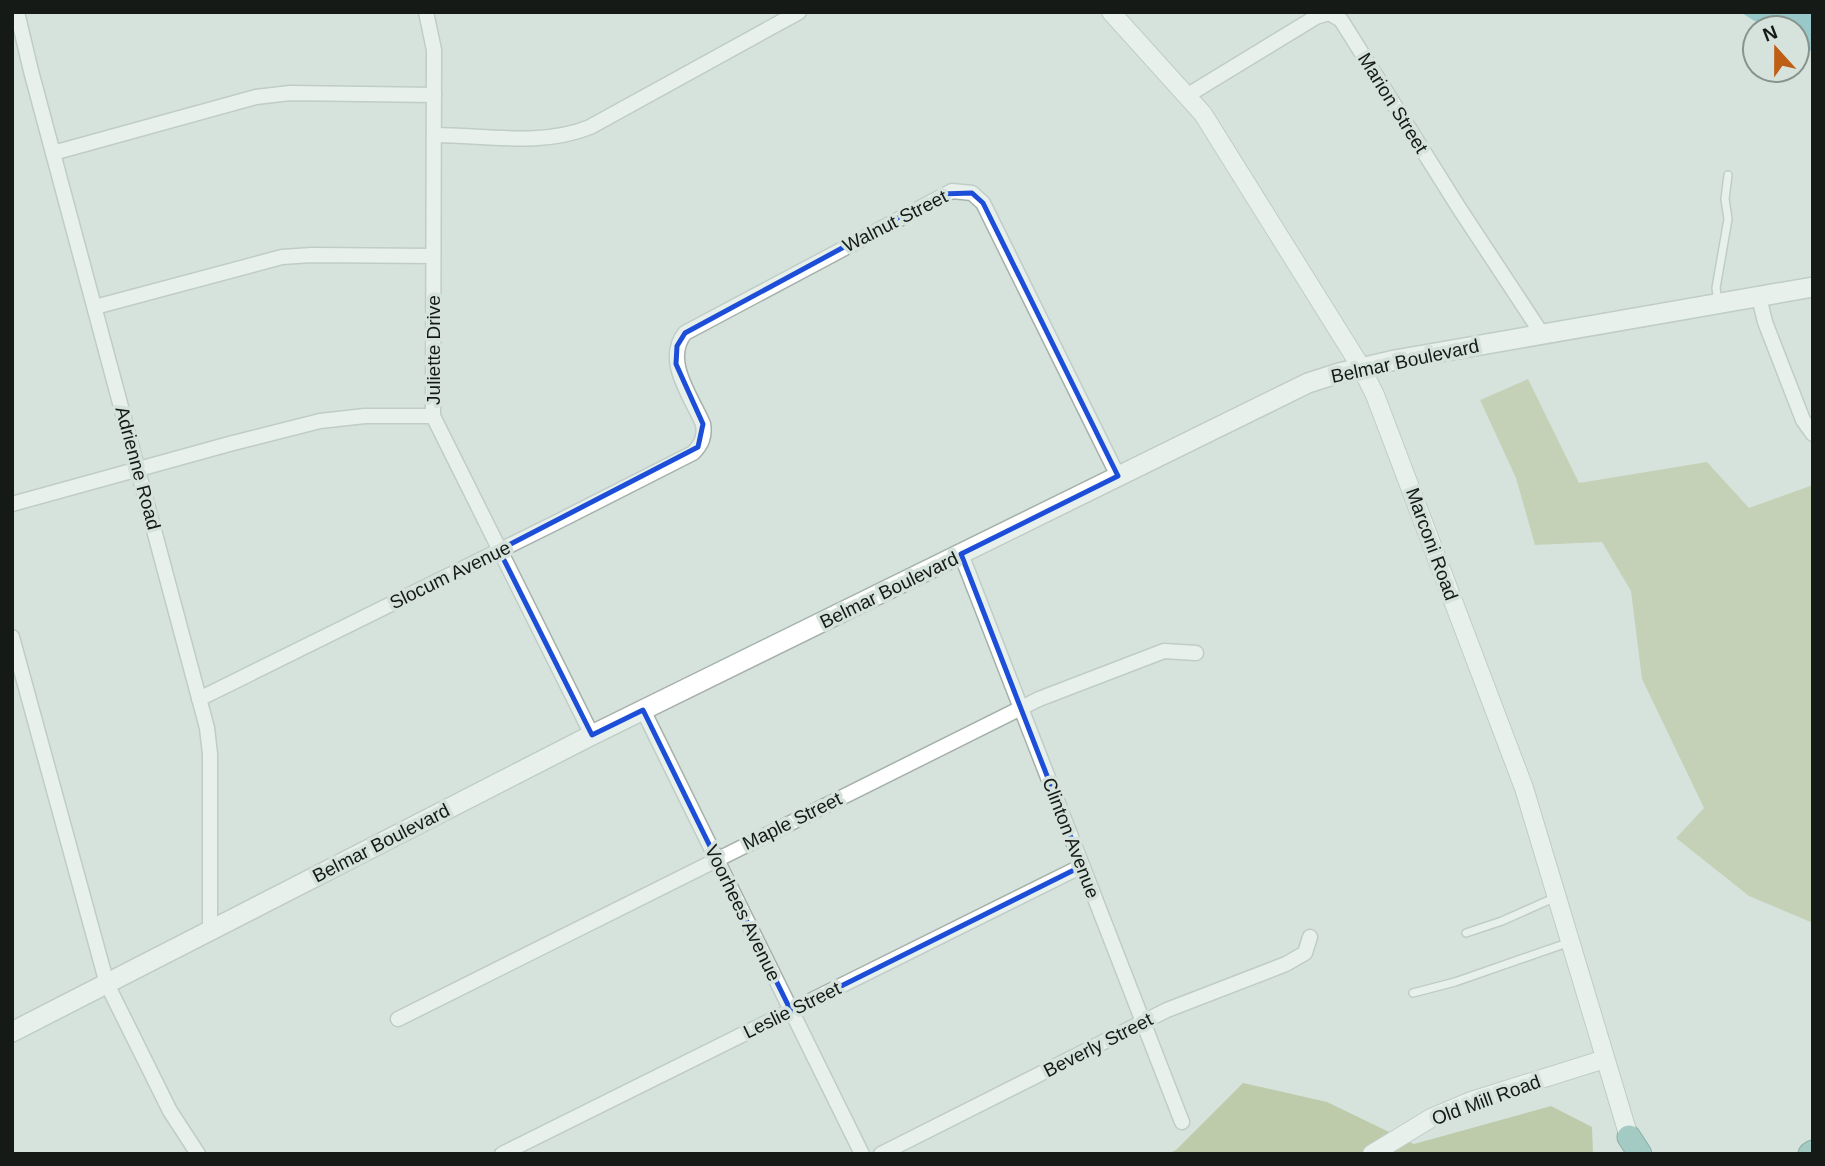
<svg xmlns="http://www.w3.org/2000/svg" width="1825" height="1166" viewBox="0 0 1825 1166" font-family="Arial,sans-serif">
	<style>
		.green { fill: #b0bb89 }
		.forest { fill: #a1ad6f }
		.water { fill: #4ea7b2 }
		.lines { fill: none; stroke-linecap: round; stroke-linejoin: round }
		.service-casing { stroke: #a5b1aa; stroke-width: 10 }
		.minor-casing { stroke: #a5b1aa; stroke-width: 17 }
		.tertiary-casing { stroke: #a5b1aa; stroke-width: 20 }
		.secondary-casing { stroke: #a5b1aa; stroke-width: 22 }
		.trunk-casing { stroke: #336d64; stroke-width: 25 }
		.service { stroke: #fff; stroke-width: 7 }
		.minor { stroke: #fff; stroke-width: 14 }
		.tertiary { stroke: #fff; stroke-width: 18 }
		.secondary { stroke: #fff; stroke-width: 19 }
		.trunk { stroke: #68aea4; stroke-width: 23 }
		.marked { fill: none; stroke: #1d4ed8; stroke-width: 5; stroke-linejoin: round }
		.labels { text-anchor: middle; dominant-baseline: central; stroke-width: 7; stroke-linejoin: round; paint-order: stroke }
		.street-label { font-size: 19px; fill: #151a17; stroke: #d6e3dc }
	</style>
	<rect width="100%" height="100%" fill="#d6e3dc"/>
	<!-- green -->
	<path class="green" d="M1528,379L1579,483L1707,462L1749,508L1813,485V923L1749,896L1676,838L1704,808L1642,679L1631,591L1602,542L1535,545L1516,478L1480,400Z"/>
	<!-- forest -->
	<path class="forest" d="M1243,1083L1327,1102L1414,1144L1551,1106L1592,1127L1593,1154H1168L1176,1150Z"/>
	<!-- water -->
	<path class="water" d="M1740,12H1813V52L1797,45V28H1766Z"/>
	<g class="lines">
		<defs>
			<g id="service">
				<path d="M1718,302L1716,288L1728,219L1725,199L1728,175"/>
				<path d="M1466,933L1502,921L1556,897"/>
				<path d="M1413,993L1455,982L1570,942"/>
			</g>
			<g id="minor">
				<path d="M17,12L31,71L207,728L210,754V931"/>
				<path d="M426,12L434,50L433,416L592,735"/>
				<path d="M1188,95L1316,17L1329,13L1341,20L1459,208L1542,334"/>
				<path d="M434,135C486,135 541,147 590,127L799,12"/>
				<path d="M53,153L256,97L290,93L434,95"/>
				<path d="M1759,297L1765,322L1803,420L1813,434"/>
				<path d="M95,307L282,257L312,255L433,256"/>
				<path d="M12,504L233,443L320,421L365,416H433"/>
				<path d="M961,554L1182,1122"/>
				<path d="M12,637L107,984L170,1111L198,1154"/>
				<path d="M199,699L559,521L693,453C702,444 705,436 703,424C691,396 663,360 685,333L952,191L972,193L983,203L1118,476"/>
				<path d="M643,710L862,1154"/>
				<path d="M398,1019L1039,699L1164,651L1196,653"/>
				<path d="M502,1154L1082,866"/>
				<path d="M881,1154L1167,1010L1286,964L1305,953L1310,937"/>
			</g>
			<g id="tertiary">
				<path d="M1111,12L1203,114L1361,367L1375,395L1524,788L1629,1137"/>
				<path d="M1372,1154L1431,1118L1471,1101L1605,1059"/>
			</g>
			<path id="secondary" d="M12,1032L592,735L1308,383L1339,373L1395,360L1813,287"/>
			<g id="trunk">
				<path d="M1629,1137L1640,1154"/>
				<path d="M1810,1154L1813,1152"/>
			</g>
		</defs>
		<!-- service casing -->
		<use href="#service" class="service-casing"/>
		<!-- minor casing -->
		<use href="#minor" class="minor-casing"/>
		<!-- tertiary casing -->
		<use href="#tertiary" class="tertiary-casing"/>
		<!-- secondary casing -->
		<use href="#secondary" class="secondary-casing"/>
		<!-- trunk casing -->
		<use href="#trunk" class="trunk-casing"/>
		<!-- service -->
		<use href="#service" class="service"/>
		<!-- minor -->
		<use href="#minor" class="minor"/>
		<!-- tertiary -->
		<use href="#tertiary" class="tertiary"/>
		<!-- secondary -->
		<use href="#secondary" class="secondary"/>
		<!-- trunk -->
		<use href="#trunk" class="trunk"/>
	</g>
	<!-- marked area -->
	<path d="M0 0H1825V1166H0ZM972,193L983,203L1118,476L961,554L1082,866L791,1011L643,710L592,735L499,550L698,447L703,424L676,364L677,346L685,333L942,194Z" fill="#d6e3dc" fill-opacity=".55" fill-rule="evenodd"/>
	<path class="marked" d="M972,193L983,203L1118,476L961,554L1082,866L791,1011L643,710L592,735L499,550L698,447L703,424L676,364L677,346L685,333L942,194Z"/>
	<g class="labels">
		<!-- street labels -->
		<g class="street-label">
			<text transform="translate(1393 103) rotate(58)">Marion Street</text>
			<text transform="translate(895 221) rotate(-27)">Walnut Street</text>
			<text transform="translate(433 350) rotate(-90)">Juliette Drive</text>
			<text transform="translate(1405 361) rotate(-12)">Belmar Boulevard</text>
			<text transform="translate(138 468) rotate(75)">Adrienne Road</text>
			<text transform="translate(1432 544) rotate(70)">Marconi Road</text>
			<text transform="translate(450 575) rotate(-26)">Slocum Avenue</text>
			<text transform="translate(889 590) rotate(-26)">Belmar Boulevard</text>
			<text transform="translate(792 821) rotate(-26)">Maple Street</text>
			<text transform="translate(1071 838) rotate(69)">Clinton Avenue</text>
			<text transform="translate(381 843) rotate(-27)">Belmar Boulevard</text>
			<text transform="translate(743 913) rotate(64)">Voorhees Avenue</text>
			<text transform="translate(792 1010) rotate(-26)">Leslie Street</text>
			<text transform="translate(1098 1045) rotate(-27)">Beverly Street</text>
			<text transform="translate(1486 1100) rotate(-20)">Old Mill Road</text>
		</g>
	</g>
	<!-- border -->
	<rect width="1825" height="1166" fill="none" stroke="#151a17" stroke-width="28"/>
	<!-- north arrow -->
	<g transform="translate(1776 49) rotate(339)"><circle r="33" fill="#d6e3dc" stroke="#89938d" stroke-width="2"/>
	<path d="M0-5L12 26L0 18L-12 26Z" fill="#be5f15"/>
	<text y="-10" font-size="19" font-weight="bold" text-anchor="middle" fill="#151a17">N</text>
	</g>
</svg>
